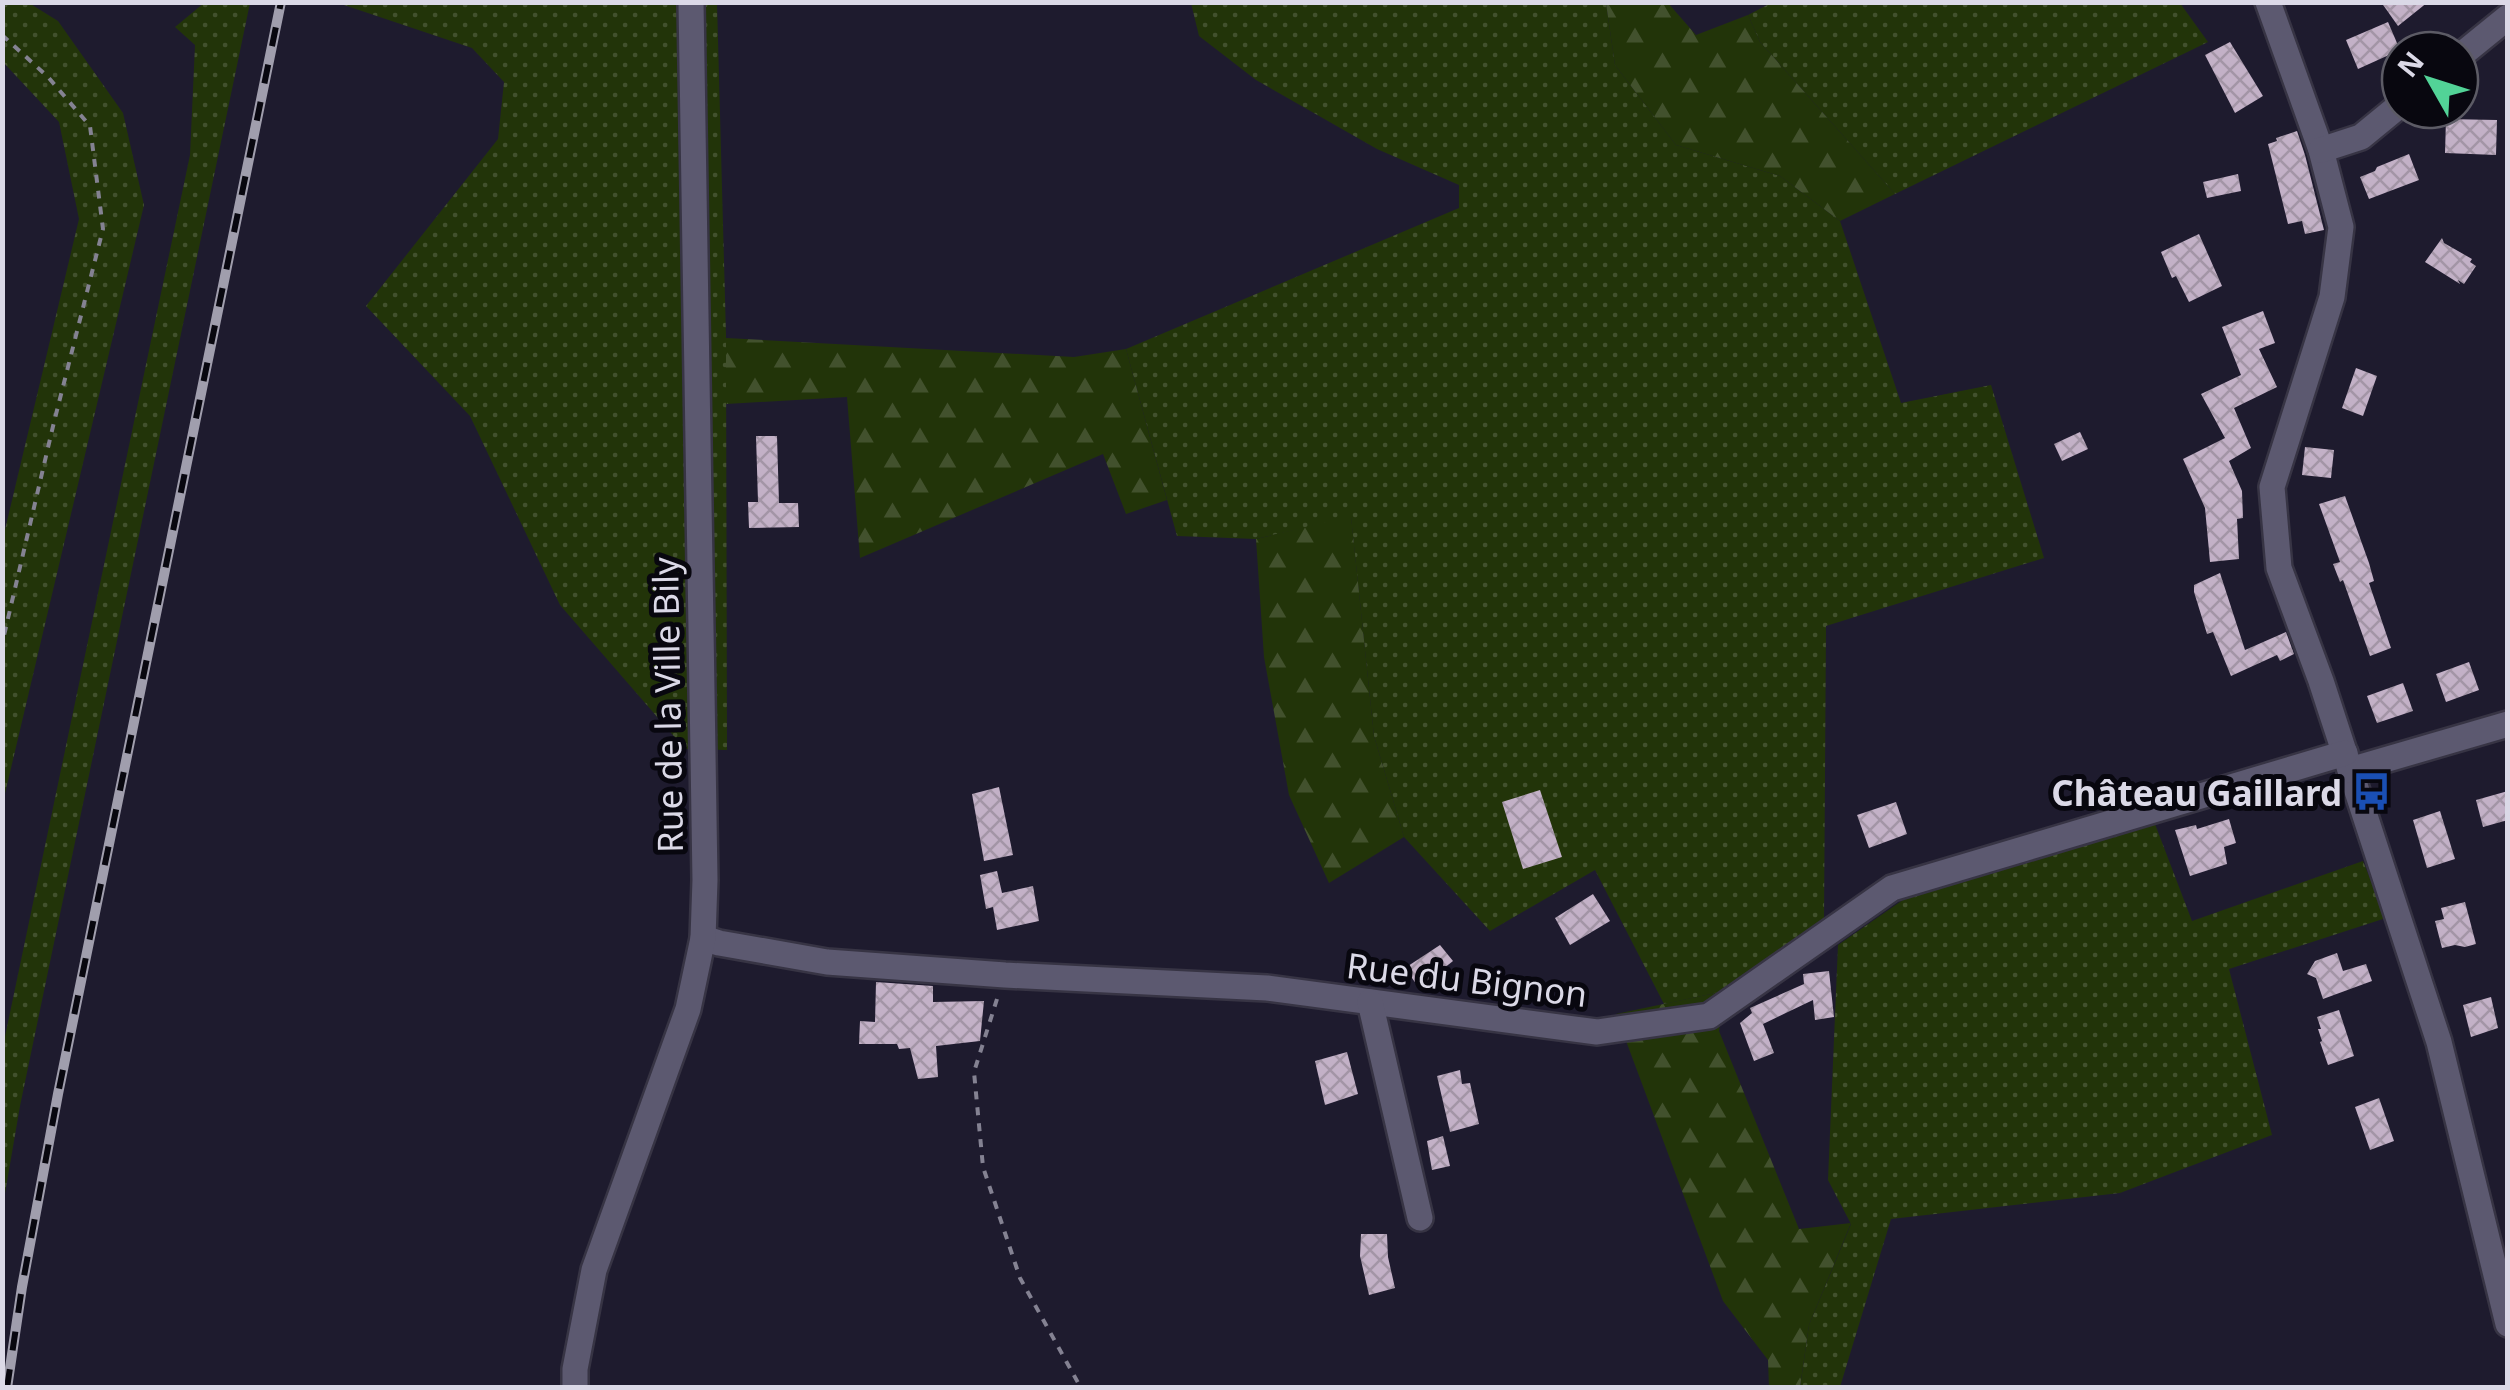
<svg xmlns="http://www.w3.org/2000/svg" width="2510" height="1390" viewBox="0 0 2510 1390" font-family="'Noto Sans',sans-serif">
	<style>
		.green { fill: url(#green-dots) }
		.forest { fill: url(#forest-firs) }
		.building { fill: url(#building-cross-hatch) }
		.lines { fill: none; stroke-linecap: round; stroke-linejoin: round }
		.minor-casing { stroke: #373444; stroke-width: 30 }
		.path { stroke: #848292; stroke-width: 4; stroke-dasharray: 8 8; stroke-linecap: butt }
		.minor { stroke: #5c5970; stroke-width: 25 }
		.rail-casing { stroke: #a09ead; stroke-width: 10 }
		.rail { stroke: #08070f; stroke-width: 6; stroke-dasharray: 19; stroke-linecap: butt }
		.labels { text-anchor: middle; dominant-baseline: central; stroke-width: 10; stroke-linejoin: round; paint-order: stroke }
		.street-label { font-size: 35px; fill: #dbd9e7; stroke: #08070f }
		.poi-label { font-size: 35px; font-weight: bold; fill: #dbd9e7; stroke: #08070f; text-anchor: end }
	</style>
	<defs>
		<pattern id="green-dots" width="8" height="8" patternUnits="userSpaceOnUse" patternTransform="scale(2.5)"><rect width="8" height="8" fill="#223409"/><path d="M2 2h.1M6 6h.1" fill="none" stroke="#42512d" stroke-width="1.8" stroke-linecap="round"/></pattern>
		<pattern id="forest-firs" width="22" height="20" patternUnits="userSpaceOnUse" patternTransform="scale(2.5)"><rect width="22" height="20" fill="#223409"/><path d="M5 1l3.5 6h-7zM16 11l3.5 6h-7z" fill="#42512d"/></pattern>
		<pattern id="building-cross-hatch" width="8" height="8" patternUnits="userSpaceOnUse" patternTransform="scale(2.5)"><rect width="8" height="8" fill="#c3b1c7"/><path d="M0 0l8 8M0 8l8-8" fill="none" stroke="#a395a6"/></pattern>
	</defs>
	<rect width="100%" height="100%" fill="#1e1b2e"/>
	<!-- green -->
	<g class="green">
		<path d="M1773,2L2180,3L2208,42L1895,194L1760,42L1748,15Z"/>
		<path d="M29,3L58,21L123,113L144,205L3,802V538L79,219L59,122L3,62V3Z"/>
		<path d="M204,3H250L20,1106L3,1205V1046L190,155L195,45L175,27Z"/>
		<path d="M338,3H717L726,335L727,750L685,749L560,605L470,416L366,306L498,139L504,82L472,48Z"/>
		<path d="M1191,3H1606L1615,65L1676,145L1780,176L1840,221L1901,403L1991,385L2044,558L1826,626L1824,923L1725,991L1664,1004L1595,870L1490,931L1404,837L1374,736L1351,517L1256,539L1177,536L1126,349L1459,208V185L1377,149L1256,80L1199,36Z"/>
		<path d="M2155,824L2192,921L2363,861L2386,918L2229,969L2272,1135L2120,1193L1891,1219L1840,1387L1800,1388L1809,1325L1851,1224L1828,1180L1838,945L1910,895Z"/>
	</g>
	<!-- forest -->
	<g class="forest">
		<path d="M1606,3H1668L1696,35L1748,15L1760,42L1895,194L1840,221L1780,176L1676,145L1615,65Z"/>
		<path d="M726,338L1074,357L1126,349L1167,500L1126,514L1103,454L860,558L847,397L726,404Z"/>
		<path d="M1351,516L1374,736L1404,837L1329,883L1289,795L1264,657L1256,539Z"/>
		<path d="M1725,991L1719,1031L1799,1229L1851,1223L1809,1325L1800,1387H1769L1768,1360L1723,1301L1616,1014Z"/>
	</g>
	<!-- building -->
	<g class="building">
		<path d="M2381,2H2428L2398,26Z"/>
		<path d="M2388,22L2400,50L2358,69L2346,40Z"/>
		<path d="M2230,42L2263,96L2235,113L2205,55Z"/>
		<path d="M2446,119L2497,120L2496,155L2445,153Z"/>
		<path d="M2297,131L2305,155L2324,230L2305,234L2302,221L2288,224L2268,144L2277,141L2276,138Z"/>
		<path d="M2409,154L2419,180L2369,199L2360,177L2375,171L2377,167Z"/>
		<path d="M2238,174L2241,191L2207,198L2203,182Z"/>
		<path d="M2199,234L2222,286L2189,302L2176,276L2172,278L2161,252Z"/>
		<path d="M2442,238L2444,243L2472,259L2470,262L2476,266L2464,284L2458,280L2460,284L2425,262Z"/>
		<path d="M2263,311L2275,343L2259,349L2277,387L2234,408L2251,448L2229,461L2242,491L2243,518L2237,519L2239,559L2210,562L2205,508L2183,459L2225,438L2201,394L2241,375L2222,327Z"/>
		<path d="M2356,368L2377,376L2363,416L2342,408Z"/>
		<path d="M2080,432L2088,449L2062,461L2054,444Z"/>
		<path d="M756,436H777L779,503H798L799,527L749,528L748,502H758Z"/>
		<path d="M2305,447L2334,450L2331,478L2302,475Z"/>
		<path d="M2345,496L2369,563L2374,581L2369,583L2391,648L2370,656L2343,580L2340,582L2333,564L2340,562L2319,504Z"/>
		<path d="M2220,573L2245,650L2286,632L2294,654L2280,661L2277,655L2231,676L2213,632L2207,634L2194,592V585Z"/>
		<path d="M2469,662L2479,690L2446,702L2436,674Z"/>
		<path d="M2403,683L2413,711L2377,723L2367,696Z"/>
		<path d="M999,787L1013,855L984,861L972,794Z"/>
		<path d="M1540,790L1562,857L1523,869L1502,802Z"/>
		<path d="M2508,791V820L2483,827L2476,800Z"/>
		<path d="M1896,802L1907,834L1869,848L1857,815Z"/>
		<path d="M2440,811L2455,859L2427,868L2413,820Z"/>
		<path d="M2229,819L2236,843L2224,847L2227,864L2190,876L2175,830L2196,825L2197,829Z"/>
		<path d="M997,871L1002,893L1033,886L1039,921L997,930L993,907L986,909L980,875Z"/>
		<path d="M1593,894L1610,921L1570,945L1555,918Z"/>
		<path d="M2465,902L2476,944L2465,947L2455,945L2442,948L2435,921L2444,919L2441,908Z"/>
		<path d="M1440,945L1453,961L1419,988L1405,968Z"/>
		<path d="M2337,953L2343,971L2366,964L2372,981L2323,999L2316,978L2307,974L2315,961Z"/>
		<path d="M1829,971L1834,1017L1815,1020L1813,1000L1763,1024L1774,1053L1754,1061L1740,1023L1752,1013L1750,1008L1804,984L1803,974Z"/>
		<path d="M876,982L933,986V1002L984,1001L980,1041L936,1046L938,1077L918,1079L910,1048L899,1049L897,1044H859L860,1021L875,1022Z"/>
		<path d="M2491,997L2498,1028L2471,1037L2463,1005Z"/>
		<path d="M2339,1010L2354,1056L2328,1065L2320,1042L2322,1041L2318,1029H2321L2317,1017Z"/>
		<path d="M1347,1052L1358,1094L1325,1105L1315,1061Z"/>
		<path d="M1460,1070L1462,1084L1470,1083L1479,1124L1450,1132L1437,1076Z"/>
		<path d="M2379,1098L2394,1141L2370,1150L2355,1107Z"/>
		<path d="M1443,1136L1450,1166L1432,1170L1427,1141Z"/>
		<path d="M1361,1234H1387L1388,1257L1395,1288L1369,1295L1360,1256Z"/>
	</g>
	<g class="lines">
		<defs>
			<g id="minor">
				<path d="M2268,2L2321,150L2341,227L2332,297L2272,487L2279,568L2321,681L2439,1042L2508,1324"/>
				<path d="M2460,56L2508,17"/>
				<path d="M2321,150L2361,137L2400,105"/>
				<path d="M2350,770L2508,724"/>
				<path d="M703,938L719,943L827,962L1005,975L1267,988L1597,1032L1709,1016L1892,888L2345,753"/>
				<path d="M1370,1002L1420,1218"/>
				<path d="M575,1388V1369L594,1270L688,1009L703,938L705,880L691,2"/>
			</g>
		</defs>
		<!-- minor casing -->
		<use href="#minor" class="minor-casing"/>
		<!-- path -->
		<g class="path">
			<path d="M2,35L48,77L90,126L103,229L54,422L2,644"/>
			<path d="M997,999L974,1072L983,1167L1020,1278L1081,1388"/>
		</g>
		<!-- minor -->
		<use href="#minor" class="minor"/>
		<defs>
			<path id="rail" d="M7,1388L22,1287L58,1094L281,2"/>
		</defs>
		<!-- rail casing -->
		<use href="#rail" class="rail-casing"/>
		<!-- rail -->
		<use href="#rail" class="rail"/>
	</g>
	<!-- icons -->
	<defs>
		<symbol id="bus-bare" viewBox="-9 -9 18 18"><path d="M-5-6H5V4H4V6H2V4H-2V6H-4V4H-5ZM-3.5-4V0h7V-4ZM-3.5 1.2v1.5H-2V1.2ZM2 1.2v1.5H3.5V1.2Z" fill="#1a4fb4" stroke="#08070f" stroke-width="2.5" paint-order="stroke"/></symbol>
	</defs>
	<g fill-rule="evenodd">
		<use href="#bus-bare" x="2344" y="764" width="55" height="55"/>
	</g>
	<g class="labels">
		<!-- street labels -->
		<g class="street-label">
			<text transform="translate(667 705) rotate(-91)">Rue de la Ville Bily</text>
			<text transform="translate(1467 979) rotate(7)">Rue du Bignon</text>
		</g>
		<!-- poi labels -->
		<g class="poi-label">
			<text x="2342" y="792">Château Gaillard</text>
		</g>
	</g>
	<!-- border -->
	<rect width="2510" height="1390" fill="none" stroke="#dbd9e7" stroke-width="10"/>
	<!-- north arrow -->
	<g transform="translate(2430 80) rotate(309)"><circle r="48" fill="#08070f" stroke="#5c5b65" stroke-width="2.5"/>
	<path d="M0-8L18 38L0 25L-18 38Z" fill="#52d397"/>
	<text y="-15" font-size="28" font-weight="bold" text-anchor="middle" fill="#dbd9e7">N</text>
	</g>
</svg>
